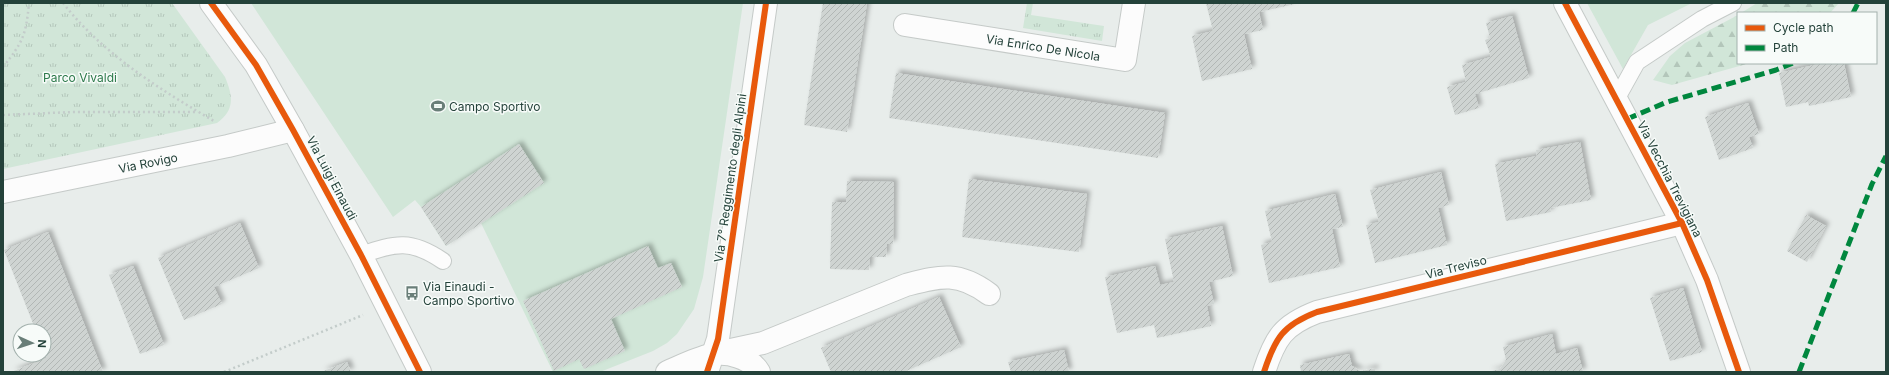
<svg xmlns="http://www.w3.org/2000/svg" width="1889" height="375" viewBox="0 0 1889 375" font-family="Inter,sans-serif">
	<style>
		.grass { fill: #d1e6d8 }
		.forest { fill: url(#forest-firs) }
		.park { fill: url(#park-tufts) }
		.building { fill: url(#building-hatch); filter: url(#shadow) }
		.lines { fill: none; stroke-linecap: round; stroke-linejoin: round }
		.service-casing { stroke: #c5cac8; stroke-width: 18 }
		.minor-casing { stroke: #c5cac8; stroke-width: 24 }
		.tertiary-casing { stroke: #c5cac8; stroke-width: 24 }
		.path { stroke: #c3ccca; stroke-width: 2.5; stroke-dasharray: 2 3; stroke-linecap: butt }
		.service { stroke: #fcfcfc; stroke-width: 16 }
		.minor { stroke: #fcfcfc; stroke-width: 22 }
		.tertiary { stroke: #fcfcfc; stroke-width: 22 }
		.quiet { stroke: #00873e; stroke-width: 5; stroke-dasharray: 10 5; stroke-linecap: butt }
		.cycleway-casing { stroke: #f7fbf9; stroke-width: 8 }
		.cycleway { stroke: #e8590c; stroke-width: 6 }
		.labels { text-anchor: middle; dominant-baseline: central; stroke-width: 3; stroke-linejoin: round; paint-order: stroke }
		.street-label { font-size: 12px; fill: #24423a; stroke: #f7fbf9 }
		.park-label { font-size: 12px; fill: #2d7a4b; stroke: #f7fbf9 }
		.poi-label { font-size: 12px; fill: #24423a; stroke: #f7fbf9; text-anchor: start }
	</style>
	<defs>
		<pattern id="forest-firs" width="22" height="20" patternUnits="userSpaceOnUse"><rect width="22" height="20" fill="#d1e6d8"/><path d="M5 1l3.5 6h-7zM16 11l3.5 6h-7z" fill="#b3c6ba"/></pattern>
		<pattern id="park-tufts" width="24" height="20" patternUnits="userSpaceOnUse"><rect width="24" height="20" fill="#d1e6d8"/><path d="M3 7l-1-3M5 7V3M7 7l1-3M15 17l-1-3M17 17v-4M19 17l1-3" fill="none" stroke="#b3c6ba"/></pattern>
		<pattern id="building-hatch" width="6" height="6" patternUnits="userSpaceOnUse"><rect width="6" height="6" fill="#cfd4d2"/><path d="M-1 1l2-2M0 6l6-6M5 7l2-2" fill="none" stroke="#b2b7b5"/></pattern>
		<filter id="shadow"><feDropShadow dx="3.5" dy="-3.5" stdDeviation="2" flood-color="#0004"/></filter>
	</defs>
	<rect width="100%" height="100%" fill="#e8edeb"/>
	<!-- grass -->
	<g class="grass">
		<path d="M251,3H743L703,277L694,309L677,334L667,343L653,351L600,372H553L481,223L446,246L421,207L415,200L393,217Z"/>
		<path d="M1587,3H1692L1648,25L1623,69Z"/>
	</g>
	<!-- forest -->
	<g class="forest">
		<path d="M1757,3H1839L1830,13H1741Z"/>
		<path d="M1738,15V63H1750L1672,85L1653,80L1670,56L1685,43Z"/>
	</g>
	<!-- park -->
	<g class="park">
		<path d="M3,3H172L225,77C233,96 235,110 217,123L3,169Z"/>
		<path d="M1027,3H1033L1031,15L1104,26L1102,41L1023,28Z"/>
	</g>
	<!-- building -->
	<g class="building">
		<path d="M823,3H867L847,132L804,125Z"/>
		<path d="M1206,3H1295V4L1259,12L1263,30L1244,34L1252,69L1202,81L1192,36L1213,31Z"/>
		<path d="M1512,16L1529,78L1475,94L1479,108L1455,115L1447,87L1466,82L1462,65L1491,57L1485,40L1490,38L1486,23Z"/>
		<path d="M1823,63H1844L1851,97L1809,106L1808,102L1786,107L1779,73Z"/>
		<path d="M896,73L1165,113L1158,158L889,118Z"/>
		<path d="M1748,103L1759,134L1749,137L1753,148L1719,160L1705,117Z"/>
		<path d="M1580,142L1591,200L1550,208L1551,212L1506,221L1495,164L1537,156L1536,150Z"/>
		<path d="M519,144L544,183L446,246L421,207Z"/>
		<path d="M1441,172L1449,205L1438,208L1447,245L1375,263L1366,225L1379,222L1370,190Z"/>
		<path d="M969,179L1087,194L1079,252L962,237Z"/>
		<path d="M847,181L894,182L893,244H887L886,257H870L869,270L830,269L832,202H846Z"/>
		<path d="M1335,194L1343,227L1332,229L1340,267L1269,283L1261,245L1272,242L1265,211Z"/>
		<path d="M1806,215L1826,226L1807,262L1787,251Z"/>
		<path d="M240,223L259,268L214,287L222,304L184,320L158,258Z"/>
		<path d="M1222,226L1233,276L1209,282L1214,304L1207,306L1211,326L1157,338L1154,325L1117,333L1105,277L1155,266L1160,285L1174,282L1165,239Z"/>
		<path d="M48,232L103,372H11L47,358L44,351V331H36L4,250Z"/>
		<path d="M648,246L658,268L671,263L682,287L611,319L625,351L584,369L579,359L554,371L523,301Z"/>
		<path d="M133,266L164,345L140,354L109,275Z"/>
		<path d="M1683,288L1702,352L1670,361L1650,298Z"/>
		<path d="M939,297L961,347L904,372H831L821,348Z"/>
		<path d="M1552,334L1556,354L1577,348L1583,372H1488L1500,369L1506,360L1503,347Z"/>
		<path d="M1064,350L1069,372H1011L1008,362Z"/>
		<path d="M1349,354L1352,366L1362,372H1301L1300,365Z"/>
		<path d="M347,362L351,372H321Z"/>
		<path d="M1375,368V372H1362V371Z"/>
	</g>
	<g class="lines">
		<defs>
			<g id="service">
				<path d="M1617,98L1637,62L1702,19L1733,3"/>
				<path d="M361,255C396,243 411,239 443,261"/>
			</g>
			<g id="minor">
				<path id="s1" d="M905,25L1125,60L1134,3"/>
				<path id="s2" d="M3,192L228,146L293,130"/>
				<path d="M712,354L763,343L906,285C941,276 958,271 989,294"/>
				<path d="M667,372C681,366 697,358 711,355C727,351 751,358 759,372"/>
				<path d="M707,372L718,339L766,3"/>
				<path d="M1264,372C1275,338 1283,325 1317,312L1682,223"/>
			</g>
			<g id="tertiary">
				<path d="M211,3L256,65L293,130L361,255L420,372"/>
				<path d="M1565,3L1682,223L1707,280L1739,372"/>
			</g>
		</defs>
		<!-- service casing -->
		<use href="#service" class="service-casing"/>
		<!-- minor casing -->
		<use href="#minor" class="minor-casing"/>
		<!-- tertiary casing -->
		<use href="#tertiary" class="tertiary-casing"/>
		<!-- path -->
		<g class="path">
			<path d="M63,3C103,54 159,89 214,121"/>
			<path d="M3,67C23,42 26,35 29,3"/>
			<path d="M3,115L73,112H198"/>
			<path d="M224,372L363,315"/>
		</g>
		<!-- service -->
		<use href="#service" class="service"/>
		<!-- minor -->
		<use href="#minor" class="minor"/>
		<!-- tertiary -->
		<use href="#tertiary" class="tertiary"/>
		<!-- quiet -->
		<g class="quiet">
			<path d="M1853,13L1858,3"/>
			<path d="M1627,119L1667,102L1776,70L1793,63"/>
			<path d="M1799,372L1872,184L1886,156"/>
		</g>
		<defs>
			<g id="cycleway">
				<path d="M211,3L256,65L293,130L361,255L420,372"/>
				<path d="M1565,3L1682,223L1707,280L1739,372"/>
				<path d="M707,372L718,339L766,3"/>
				<path d="M1264,372C1275,338 1283,325 1317,312L1682,223"/>
			</g>
		</defs>
		<!-- cycleway casing -->
		<use href="#cycleway" class="cycleway-casing"/>
		<!-- cycleway -->
		<use href="#cycleway" class="cycleway"/>
	</g>
	<!-- icons -->
	<defs>
		<symbol id="stadium-bare" viewBox="-9 -9 18 18"><path d="M0-5a6.5 5 0 1 0 0 10a6.5 5 0 1 0 0-10ZM-3.5-1.8h7v3.6h-7Z" fill="#697e78" stroke="#f7fbf9" stroke-width="2.5" paint-order="stroke"/></symbol>
		<symbol id="bus-bare" viewBox="-9 -9 18 18"><path d="M-5-6H5V4H4V6H2V4H-2V6H-4V4H-5ZM-3.5-4V0h7V-4ZM-3.5 1.2v1.5H-2V1.2ZM2 1.2v1.5H3.5V1.2Z" fill="#697e78" stroke="#f7fbf9" stroke-width="2.5" paint-order="stroke"/></symbol>
	</defs>
	<g fill-rule="evenodd">
		<use href="#stadium-bare" x="428" y="96" width="20" height="20"/>
		<use href="#bus-bare" x="402" y="283" width="20" height="20"/>
	</g>
	<g class="labels">
		<!-- street labels -->
		<g class="street-label">
			<text stroke="none"><textPath href="#s1" startOffset="140">Via Enrico De Nicola</textPath></text>
			<text stroke="none"><textPath href="#s2" startOffset="148">Via Rovigo</textPath></text>
			<text transform="translate(332 178) rotate(62)">Via Luigi Einaudi</text>
			<text transform="translate(730 178) rotate(-82)">Via 7° Reggimento degli Alpini</text>
			<text transform="translate(1670 179) rotate(63)">Via Vecchia Trevigiana</text>
			<text transform="translate(1456 267) rotate(-14)">Via Treviso</text>
		</g>
		<!-- park labels -->
		<g class="park-label">
			<text x="80" y="77">Parco Vivaldi</text>
		</g>
		<!-- poi labels -->
		<g class="poi-label">
			<text x="449" y="106">Campo Sportivo</text>
			<text x="423" y="286">Via Einaudi -<tspan x="423" dy="14">Campo Sportivo</tspan></text>
		</g>
	</g>
	<!-- border -->
	<rect width="1889" height="375" fill="none" stroke="#24423a" stroke-width="8"/>
	<!-- legend -->
	<rect x="1737" y="12" width="140" height="52" fill="#f7fbf9" stroke="#a3b1ad"/>
	<rect x="1745" y="25" width="20" height="6" fill="#e8590c" stroke="#a3b1ad"/>
	<text x="1773" y="32" font-size="12" fill="#24423a">Cycle path</text>
	<rect x="1745" y="45" width="20" height="6" fill="#00873e" stroke="#a3b1ad"/>
	<text x="1773" y="52" font-size="12" fill="#24423a">Path</text>
	<!-- north arrow -->
	<g transform="translate(32 343) rotate(93)"><circle r="19" fill="#f7fbf9" stroke="#a3b1ad"/>
	<path d="M0-3L7 15L0 10L-7 15Z" fill="#697e78"/>
	<text y="-6" font-size="11" font-weight="bold" text-anchor="middle" fill="#24423a">N</text>
	</g>
</svg>
